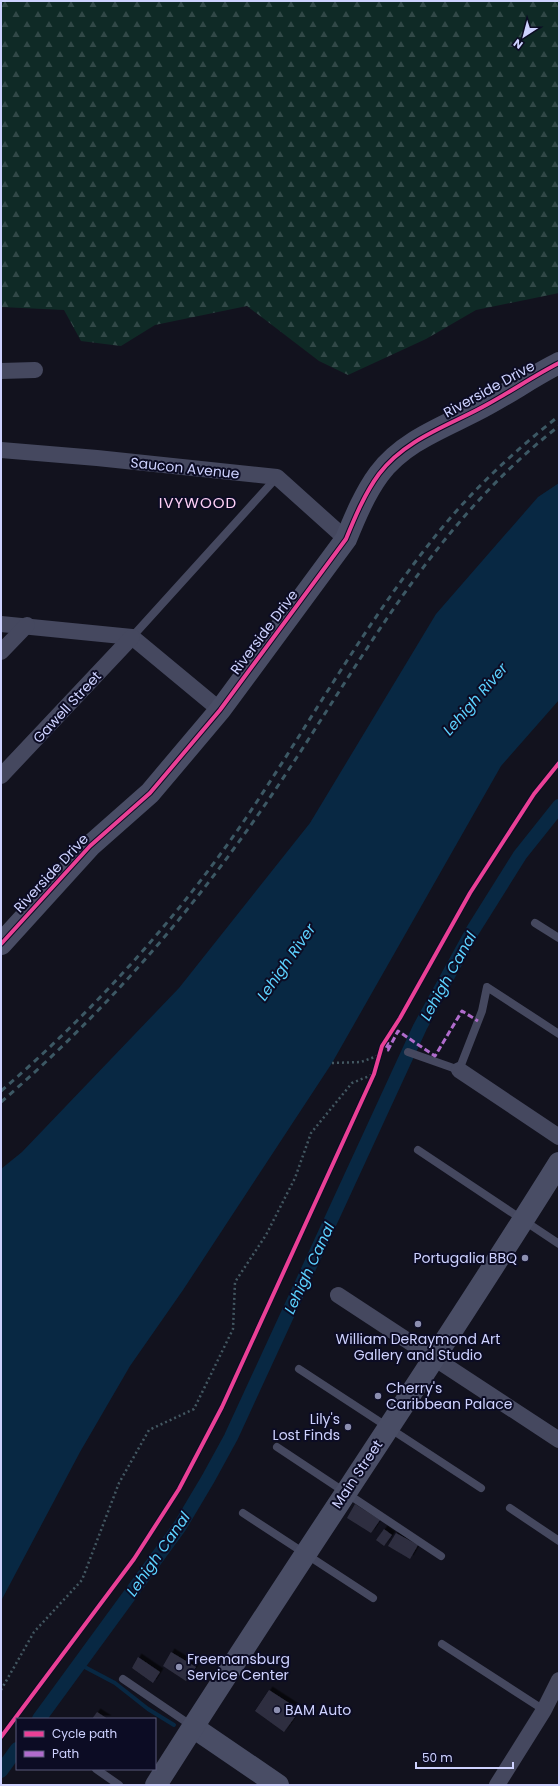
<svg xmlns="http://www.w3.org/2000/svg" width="560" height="1786" viewBox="0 0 560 1786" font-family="Poppins,sans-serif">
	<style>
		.forest { fill: url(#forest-firs) }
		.water { fill: #082843 }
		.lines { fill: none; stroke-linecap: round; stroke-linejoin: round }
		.stream { stroke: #082843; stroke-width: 4 }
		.canal { stroke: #082843; stroke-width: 14 }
		.building { fill: #2f2f40; filter: url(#shadow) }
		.path { stroke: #435862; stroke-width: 2.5; stroke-dasharray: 2 3; stroke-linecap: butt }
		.lane { stroke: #45485f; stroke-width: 8 }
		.street { stroke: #45485f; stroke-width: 16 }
		.secondary { stroke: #494d65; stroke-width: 22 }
		.rail { stroke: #3c5864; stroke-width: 3; stroke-dasharray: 6 5; stroke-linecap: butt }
		.quiet { stroke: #b06ccc; stroke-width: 3; stroke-dasharray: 6 3; stroke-linecap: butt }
		.cycleway-casing { stroke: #0c0c24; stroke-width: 6 }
		.cycleway { stroke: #ea4096; stroke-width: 4 }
		.poi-dot { fill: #8c8fb0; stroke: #0c0c24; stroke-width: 1.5 }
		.labels { text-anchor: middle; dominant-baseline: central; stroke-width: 4; stroke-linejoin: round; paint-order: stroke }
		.street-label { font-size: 14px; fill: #ced2ff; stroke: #0c0c24 }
		.poi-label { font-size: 14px; fill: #ced2ff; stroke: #0c0c24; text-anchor: start }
		.neighbourhood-label { font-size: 15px; letter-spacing: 1px; fill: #ffd0f7; stroke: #0c0c24 }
		.water-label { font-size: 15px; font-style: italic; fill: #5cd2ff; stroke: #0c0c24 }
	</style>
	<defs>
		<pattern id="forest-firs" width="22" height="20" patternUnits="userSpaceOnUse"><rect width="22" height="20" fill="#0f2a26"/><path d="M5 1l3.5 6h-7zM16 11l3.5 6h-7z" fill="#314847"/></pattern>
		<filter id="shadow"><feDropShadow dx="3.5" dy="-3.5" stdDeviation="0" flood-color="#0009"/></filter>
	</defs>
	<rect width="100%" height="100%" fill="#12121e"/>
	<!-- forest -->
	<path class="forest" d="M1,1H559V293L476,310L426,339L348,375L319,361L247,306L155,325L121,346L81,341L64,310L1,307Z"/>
	<!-- water -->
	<path class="water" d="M559,483V700L501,766L332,1063L183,1290L130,1366L80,1452L1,1601V1169L22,1152L179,988L310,823L436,614L538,497Z"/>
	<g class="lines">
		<!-- stream -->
		<path class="stream" d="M79,1664L115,1683L148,1709L174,1725"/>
		<!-- canal -->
		<g class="canal">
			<path d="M39,1719L180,1526L208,1479L231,1437L420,1027L473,930L520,855L559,806"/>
			<path d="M1,1771L17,1749"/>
		</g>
	</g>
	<!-- building -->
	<g class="building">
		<path d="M355,1504L380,1520L371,1533L347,1518Z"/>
		<path d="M384,1529L392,1535L384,1546L376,1540Z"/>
		<path d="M396,1533L418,1545L410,1559L388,1546Z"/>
		<path d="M171,1652L196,1667L186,1681L163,1666Z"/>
		<path d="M138,1657L160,1672L153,1683L132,1668Z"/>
		<path d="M269,1690L300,1710L284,1732L255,1711Z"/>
		<path d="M97,1712L108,1719H92Z"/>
	</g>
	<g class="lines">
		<!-- path -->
		<g class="path">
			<path d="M332,1063L361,1062L380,1055"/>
			<path d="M1,1690L34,1632L82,1580L119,1483L149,1430L194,1409L233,1329L235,1282L266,1235L295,1178L311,1133L352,1083L374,1074"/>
		</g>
		<!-- lane -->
		<g class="lane">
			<path d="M132,637L277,477"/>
			<path d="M535,923L559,938"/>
			<path d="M408,1052L459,1070L482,1011L487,987L559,1034"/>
			<path d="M418,1150L559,1244"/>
			<path d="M299,1369L481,1488"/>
			<path d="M277,1447L441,1556"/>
			<path d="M510,1508L559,1541"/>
			<path d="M243,1513L373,1598"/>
			<path d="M442,1644L544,1710"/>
			<path d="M123,1679L192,1726"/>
			<path d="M96,1769L119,1785"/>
		</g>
		<!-- street -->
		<g class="street">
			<path d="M1,371L35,370"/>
			<path d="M1,450L97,458L277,477L346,539"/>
			<path d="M1,624L132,637L220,710"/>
			<path d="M1,652L27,625"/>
			<path d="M1,776L132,637"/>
			<path d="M459,1070L559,1137"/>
			<path d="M338,1295L559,1440"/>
			<path d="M497,1785L544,1710L559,1680"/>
		</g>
		<!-- secondary -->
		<g class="secondary">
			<path d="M1,944L90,846L150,793L220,710L346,539C355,517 365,493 379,474C406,438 451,425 488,404C512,391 535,375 559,363"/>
			<path d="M193,1727L278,1785"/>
			<path d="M156,1785C288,1576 428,1373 559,1163"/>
		</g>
		<!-- rail -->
		<g class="rail">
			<path d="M1,1091C94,1011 177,919 246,818C308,726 363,627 433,539C469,493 513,452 559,416"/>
			<path d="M1,1102C101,1016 185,920 260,812C355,676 424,531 559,426"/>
		</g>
		<!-- quiet -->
		<path class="quiet" d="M388,1042L386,1049L388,1050L398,1031L435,1056L462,1011L478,1021"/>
		<defs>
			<g id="cycleway">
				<path d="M1,944L90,846L150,793L220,710L346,539C355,517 365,493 379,474C406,438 451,425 488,404C512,391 535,375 559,363"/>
				<path d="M1,1737L134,1559L179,1489L222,1407L374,1074L382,1046L400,1018L470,893L534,794L559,763"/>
			</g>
		</defs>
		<!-- cycleway casing -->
		<use href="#cycleway" class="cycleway-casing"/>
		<!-- cycleway -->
		<use href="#cycleway" class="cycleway"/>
	</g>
	<!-- markers -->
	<g class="poi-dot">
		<circle cx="525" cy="1258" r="4"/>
		<circle cx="418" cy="1324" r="4"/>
		<circle cx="378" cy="1396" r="4"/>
		<circle cx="348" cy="1427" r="4"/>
		<circle cx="179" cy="1667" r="4"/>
		<circle cx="277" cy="1710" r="4"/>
	</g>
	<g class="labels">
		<!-- street labels -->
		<g class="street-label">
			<text transform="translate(489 389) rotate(-29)">Riverside Drive</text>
			<text transform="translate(185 468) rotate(6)">Saucon Avenue</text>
			<text transform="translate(264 632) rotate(-53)">Riverside Drive</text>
			<text transform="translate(67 707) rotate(-47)">Gawell Street</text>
			<text transform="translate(51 873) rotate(-47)">Riverside Drive</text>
			<text transform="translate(357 1474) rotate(-56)">Main Street</text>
		</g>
		<!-- poi labels -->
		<g class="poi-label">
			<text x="517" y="1258" text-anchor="end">Portugalia BBQ</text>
			<text x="418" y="1339" text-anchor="middle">William DeRaymond Art<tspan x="418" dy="16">Gallery and Studio</tspan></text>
			<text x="386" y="1388">Cherry's<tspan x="386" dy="16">Caribbean Palace</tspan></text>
			<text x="340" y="1419" text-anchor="end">Lily's<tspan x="340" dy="16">Lost Finds</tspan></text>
			<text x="187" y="1659">Freemansburg<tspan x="187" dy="16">Service Center</tspan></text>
			<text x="285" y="1710">BAM Auto</text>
		</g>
		<!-- neighbourhood labels -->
		<g class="neighbourhood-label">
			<text x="198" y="502">IVYWOOD</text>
		</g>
		<!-- water labels -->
		<g class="water-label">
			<text transform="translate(475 699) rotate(-49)">Lehigh River</text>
			<text transform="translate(286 962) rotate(-55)">Lehigh River</text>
			<text transform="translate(448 976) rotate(-61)">Lehigh Canal</text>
			<text transform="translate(309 1268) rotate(-65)">Lehigh Canal</text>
			<text transform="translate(158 1554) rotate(-55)">Lehigh Canal</text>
		</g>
	</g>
	<!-- border -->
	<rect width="560" height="1786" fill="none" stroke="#ced2ff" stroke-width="4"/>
	<!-- legend -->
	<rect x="16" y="1718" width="140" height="52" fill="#0c0c24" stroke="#5a5b7c"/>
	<rect x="24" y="1731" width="20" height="6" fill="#ea4096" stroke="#5a5b7c"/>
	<text x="52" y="1738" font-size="12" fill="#ced2ff">Cycle path</text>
	<rect x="24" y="1751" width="20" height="6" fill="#b06ccc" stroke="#5a5b7c"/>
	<text x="52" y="1758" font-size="12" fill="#ced2ff">Path</text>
	<!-- north arrow -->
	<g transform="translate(524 36) rotate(216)" stroke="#0c0c24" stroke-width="3" paint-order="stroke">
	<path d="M0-3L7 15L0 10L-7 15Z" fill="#ced2ff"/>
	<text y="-6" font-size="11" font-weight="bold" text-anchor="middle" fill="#ced2ff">N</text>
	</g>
	<!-- scale -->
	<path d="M416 1762v6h97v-6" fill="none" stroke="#ced2ff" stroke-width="2"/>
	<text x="422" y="1762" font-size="12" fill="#ced2ff" stroke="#0c0c24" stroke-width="3" paint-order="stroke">50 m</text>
</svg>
